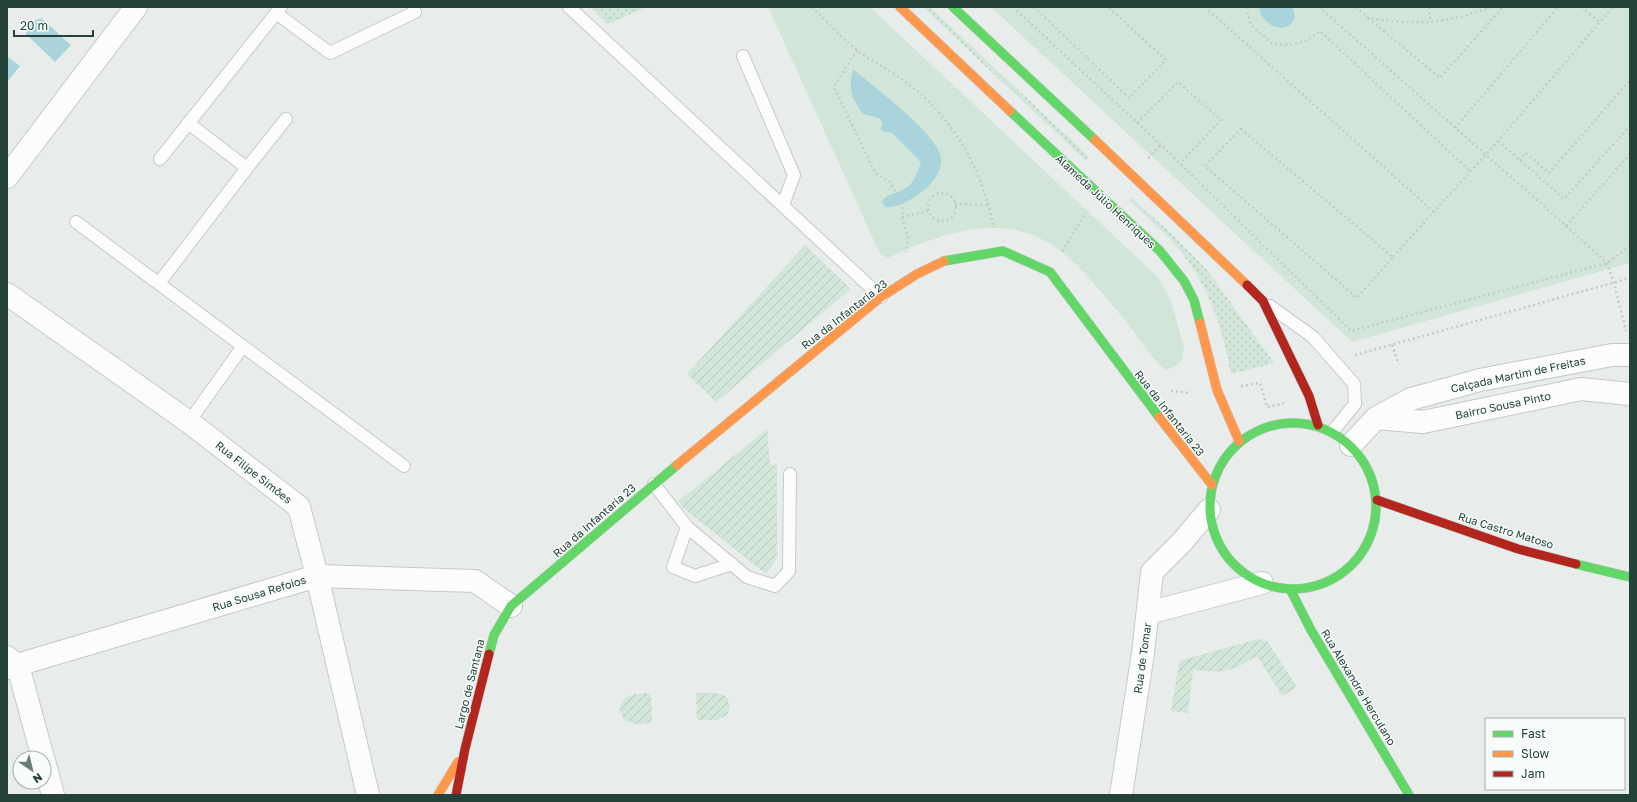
<svg xmlns="http://www.w3.org/2000/svg" width="1637" height="802" viewBox="0 0 1637 802" font-family="'Golos Text',sans-serif">
	<style>
		.grass { fill: url(#grass-dots) }
		.park { fill: #d1e6d8 }
		.garden { fill: url(#garden-furrows) }
		.water { fill: #a9d4db }
		.lines { fill: none; stroke-linecap: round; stroke-linejoin: round }
		.lane-casing { stroke: #c5cac8; stroke-width: 14 }
		.street-casing { stroke: #c5cac8; stroke-width: 24 }
		.fast-casing { stroke: #c3cbc8; stroke-width: 10 }
		.slow-casing { stroke: #c3cbc8; stroke-width: 10 }
		.jam-casing { stroke: #c3cbc8; stroke-width: 10 }
		.path { stroke: #c3ccca; stroke-width: 2.5; stroke-dasharray: 2 3; stroke-linecap: butt }
		.lane { stroke: #fcfcfc; stroke-width: 12 }
		.street { stroke: #fcfcfc; stroke-width: 22 }
		.fast { stroke: #63d668; stroke-width: 9 }
		.slow { stroke: #ff974d; stroke-width: 9 }
		.jam { stroke: #b3261e; stroke-width: 9 }
		.labels { text-anchor: middle; dominant-baseline: central; stroke-width: 3; stroke-linejoin: round; paint-order: stroke }
		.street-label { font-size: 11px; fill: #24423a; stroke: #f7fbf9 }
	</style>
	<defs>
		<pattern id="grass-dots" width="8" height="8" patternUnits="userSpaceOnUse"><rect width="8" height="8" fill="#d1e6d8"/><path d="M2 2h.1M6 6h.1" fill="none" stroke="#b3c6ba" stroke-width="1.8" stroke-linecap="round"/></pattern>
		<pattern id="garden-furrows" width="10" height="10" patternUnits="userSpaceOnUse"><rect width="10" height="10" fill="#d1e6d8"/><path d="M-1 1l2-2M0 10L10 0M9 11l2-2" fill="none" stroke="#b3c6ba"/></pattern>
	</defs>
	<rect width="100%" height="100%" fill="#e8edeb"/>
	<!-- grass -->
	<g class="grass">
		<path d="M591,7H642V9L608,24Z"/>
		<path d="M923,7H930L1087,155L1088,159H1084Z"/>
		<path d="M1131,197L1176,238L1207,270L1274,363L1231,374C1222,325 1207,279 1172,241C1159,227 1144,215 1130,201L1129,199Z"/>
	</g>
	<!-- park -->
	<g class="park">
		<path d="M768,7H870L1158,277L1171,301L1184,348L1182,360L1174,367L1166,370C1149,357 1138,336 1124,319C1100,292 1077,258 1045,241C995,213 935,236 888,258L880,254Z"/>
		<path d="M991,7H1630V263L1352,342Z"/>
	</g>
	<!-- garden -->
	<g class="garden">
		<path d="M805,245L851,289L716,402L687,374Z"/>
		<path d="M767,429L770,464L777,465V558L766,574L682,507L679,501Z"/>
		<path d="M1258,639L1267,641L1297,687L1282,696L1257,656C1228,673 1227,673 1193,670L1188,713L1171,711L1179,664L1182,660Z"/>
		<path d="M651,693L652,723L635,724L624,720L619,709L624,698L634,694Z"/>
		<path d="M696,693H716L726,696L730,706L727,715L717,720H697Z"/>
	</g>
	<!-- water -->
	<g class="water">
		<path d="M1259,7H1292C1305,32 1264,37 1259,7Z"/>
		<path d="M41,18L71,45L55,62L26,34C28,25 32,21 41,18Z"/>
		<path d="M7,56L20,66L8,81L7,80Z"/>
		<path d="M853,69C874,87 932,130 940,154C945,168 933,183 923,191C914,198 897,209 885,207L882,201C889,192 899,194 907,187C915,182 918,170 921,162L892,133L885,132L880,129L883,123L879,118L863,114C851,97 848,89 853,69Z"/>
	</g>
	<g class="lines">
		<defs>
			<g id="lane">
				<path d="M569,7L881,297"/>
				<path d="M276,13L330,53L415,12"/>
				<path d="M743,56L794,175L783,205"/>
				<path d="M160,159L281,7"/>
				<path d="M247,168L286,119"/>
				<path d="M76,222L404,466"/>
				<path d="M159,283L247,168L188,123"/>
				<path d="M1270,306L1313,337L1354,384L1355,404L1333,431"/>
				<path d="M189,422L243,346"/>
				<path d="M654,484L687,527L747,577L775,586L789,571L790,474"/>
				<path d="M687,527L673,567L695,576L732,564"/>
			</g>
			<g id="street">
				<path d="M7,177L136,7"/>
				<path d="M7,294L189,422L299,507L317,576L368,795"/>
				<path d="M1376,418L1423,422L1581,389L1630,394"/>
				<path d="M1351,445L1376,418L1411,399L1480,380L1612,355H1630"/>
				<path d="M1148,613L1262,583"/>
				<path d="M7,657L18,666L43,758"/>
				<path d="M7,668L317,576L475,581L511,606"/>
				<path d="M44,761L53,795"/>
				<path d="M1121,795L1143,653L1152,572L1183,541L1209,510"/>
			</g>
			<g id="fast">
				<path d="M953,7L1095,140"/>
				<path d="M1010,111L1160,251L1184,281L1194,300L1200,323"/>
				<path d="M944,261L1003,251L1050,272L1159,417"/>
				<circle cx="1293" cy="506" r="83"/>
				<path d="M1576,564L1630,577"/>
				<path d="M1290,589L1311,630L1409,795"/>
				<path d="M489,654L494,635L511,606L677,465"/>
			</g>
			<g id="slow">
				<path d="M900,7L1010,111"/>
				<path d="M1095,140L1247,285"/>
				<path d="M1200,323L1217,390L1239,441"/>
				<path d="M1159,417L1212,485"/>
				<path d="M677,465L881,297L917,274L944,261"/>
				<path d="M438,795L458,762"/>
			</g>
			<g id="jam">
				<path d="M1247,285L1263,301L1309,396L1318,425"/>
				<path d="M1377,500L1518,549L1576,564"/>
				<path d="M456,795L465,749L489,654"/>
			</g>
		</defs>
		<!-- lane casing -->
		<use href="#lane" class="lane-casing"/>
		<!-- street casing -->
		<use href="#street" class="street-casing"/>
		<!-- fast casing -->
		<use href="#fast" class="fast-casing"/>
		<!-- slow casing -->
		<use href="#slow" class="slow-casing"/>
		<!-- jam casing -->
		<use href="#jam" class="jam-casing"/>
		<!-- path -->
		<g class="path">
			<path d="M812,7C827,21 841,38 858,51C878,65 903,78 921,94C962,133 982,173 994,228"/>
			<path d="M1013,7L1161,145L1351,331L1607,263L1630,246"/>
			<path d="M1034,7L1129,98L1166,60L1108,7"/>
			<path d="M1205,7L1434,212"/>
			<path d="M1246,7L1251,25L1273,44L1290,45L1306,41L1320,31L1470,171"/>
			<path d="M1319,7L1537,200L1607,263L1614,283L1626,331"/>
			<path d="M1356,7L1368,18L1400,22H1431L1461,17L1492,7"/>
			<path d="M1429,7L1431,22"/>
			<path d="M1582,7L1599,22"/>
			<path d="M1368,18L1440,78L1503,7"/>
			<path d="M857,50L834,87L875,173L890,182L903,205L902,217L908,238L906,252"/>
			<path d="M1137,123L1178,82L1221,120L1180,163"/>
			<path d="M1455,128L1558,7"/>
			<path d="M1241,129L1393,257L1357,298L1205,166Z"/>
			<path d="M1498,141L1564,199L1630,126"/>
			<path d="M1148,158L1161,145"/>
			<path d="M1519,160L1526,153L1549,173L1630,80"/>
			<circle cx="942" cy="207" r="14"/>
			<path d="M955,204L989,205"/>
			<path d="M902,217L928,211"/>
			<path d="M1566,226L1630,154"/>
			<path d="M1062,251L1085,215"/>
			<path d="M1393,257L1498,141L1613,7"/>
			<path d="M1392,345L1399,364"/>
			<path d="M1355,355L1630,278"/>
			<path d="M1241,386L1260,383L1267,407L1285,403"/>
			<path d="M1171,391L1191,393"/>
		</g>
		<!-- lane -->
		<use href="#lane" class="lane"/>
		<!-- street -->
		<use href="#street" class="street"/>
		<!-- fast -->
		<use href="#fast" class="fast"/>
		<!-- slow -->
		<use href="#slow" class="slow"/>
		<!-- jam -->
		<use href="#jam" class="jam"/>
	</g>
	<g class="labels">
		<!-- street labels -->
		<g class="street-label">
			<text transform="translate(1106 201) rotate(43)">Alameda Júlio Henriques</text>
			<text transform="translate(844 314) rotate(-38)">Rua da Infantaria 23</text>
			<text transform="translate(1518 374) rotate(-12)">Calçada Martim de Freitas</text>
			<text transform="translate(1503 405) rotate(-12)">Bairro Sousa Pinto</text>
			<text transform="translate(1170 413) rotate(52)">Rua da Infantaria 23</text>
			<text transform="translate(254 472) rotate(38)">Rua Filipe Simões</text>
			<text transform="translate(594 520) rotate(-41)">Rua da Infantaria 23</text>
			<text transform="translate(1506 530) rotate(17)">Rua Castro Matoso</text>
			<text transform="translate(259 593) rotate(-17)">Rua Sousa Refoios</text>
			<text transform="translate(1142 658) rotate(-82)">Rua de Tomar</text>
			<text transform="translate(469 684) rotate(-76)">Largo de Santana</text>
			<text transform="translate(1359 687) rotate(59)">Rua Alexandre Herculano</text>
		</g>
	</g>
	<!-- border -->
	<rect width="1637" height="802" fill="none" stroke="#24423a" stroke-width="16"/>
	<!-- legend -->
	<rect x="1485" y="718" width="140" height="72" fill="#f7fbf9" stroke="#a3b1ad"/>
	<rect x="1493" y="731" width="20" height="6" fill="#63d668" stroke="#a3b1ad"/>
	<text x="1521" y="738" font-size="12" fill="#24423a">Fast</text>
	<rect x="1493" y="751" width="20" height="6" fill="#ff974d" stroke="#a3b1ad"/>
	<text x="1521" y="758" font-size="12" fill="#24423a">Slow</text>
	<rect x="1493" y="771" width="20" height="6" fill="#b3261e" stroke="#a3b1ad"/>
	<text x="1521" y="778" font-size="12" fill="#24423a">Jam</text>
	<!-- north arrow -->
	<g transform="translate(32 770) rotate(145)"><circle r="19" fill="#f7fbf9" stroke="#a3b1ad"/>
	<path d="M0-3L7 15L0 10L-7 15Z" fill="#697e78"/>
	<text y="-6" font-size="11" font-weight="bold" text-anchor="middle" fill="#24423a">N</text>
	</g>
	<!-- scale -->
	<path d="M14 30v6h79v-6" fill="none" stroke="#24423a" stroke-width="2"/>
	<text x="20" y="30" font-size="12" fill="#24423a" stroke="#f7fbf9" stroke-width="3" paint-order="stroke">20 m</text>
</svg>
